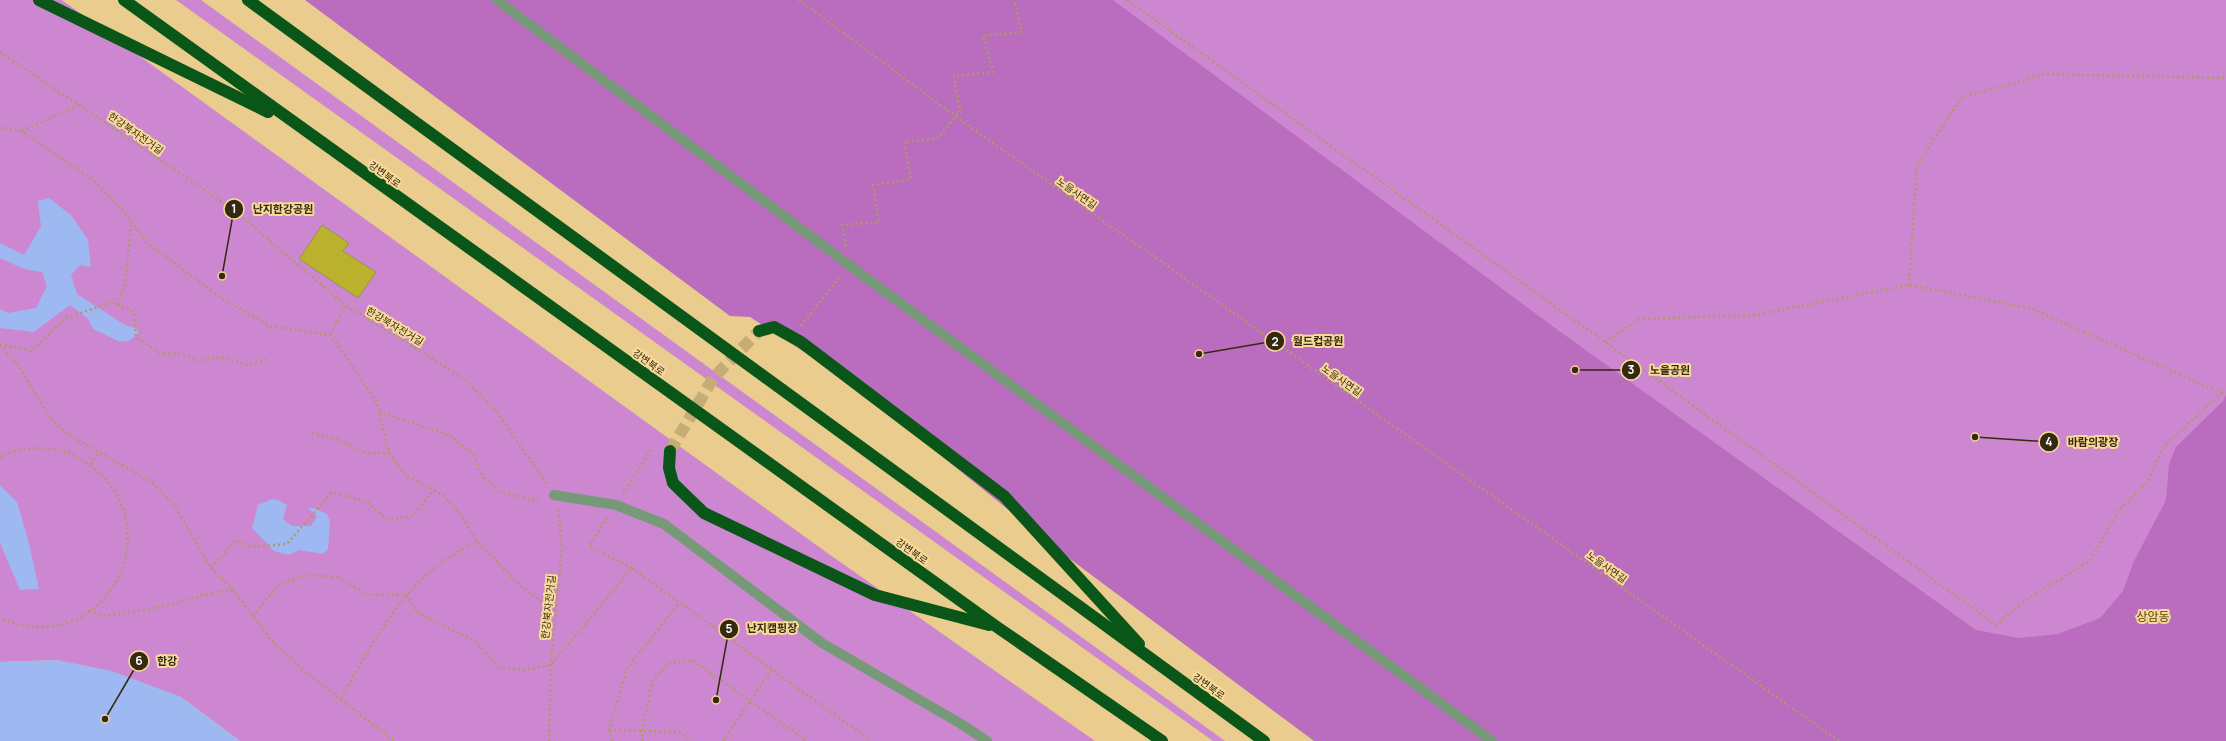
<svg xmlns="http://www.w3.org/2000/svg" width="2226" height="741" viewBox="0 0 2226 741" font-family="Manrope,'Noto Sans KR',sans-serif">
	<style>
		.green { fill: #cd87d0 }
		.forest { fill: #ba6cbe }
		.water { fill: #9eb8f1 }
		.building { fill: #bab12d; stroke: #969251 }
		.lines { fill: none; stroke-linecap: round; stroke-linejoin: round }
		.highway-tunnel { stroke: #c6ac75; stroke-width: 12; stroke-dasharray: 12 6; stroke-linecap: butt }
		.path { stroke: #b09966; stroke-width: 2.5; stroke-dasharray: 2 3; stroke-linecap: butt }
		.minor { stroke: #769a77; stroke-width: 10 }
		.highway { stroke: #0a5619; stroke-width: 12 }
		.labels { text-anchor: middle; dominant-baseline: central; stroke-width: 4; stroke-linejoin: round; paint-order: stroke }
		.street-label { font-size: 10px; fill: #35290f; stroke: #f8da9b }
		.quarter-label { font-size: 12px; fill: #533f0e; stroke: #f8da9b }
		.leader { fill: none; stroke: #35290f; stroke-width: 1.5 }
		.callout-dot { fill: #35290f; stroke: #f8da9b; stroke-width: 1.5 }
		.mark-label { font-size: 12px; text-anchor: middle; font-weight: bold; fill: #fff }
		.callout-label { font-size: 11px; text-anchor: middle; font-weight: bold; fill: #35290f; stroke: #f8da9b; stroke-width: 4; stroke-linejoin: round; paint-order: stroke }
	</style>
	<rect width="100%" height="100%" fill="#eacd8e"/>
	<!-- green -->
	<g class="green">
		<path d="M0,0H62L826,552L1095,741H240L181,697L57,660L0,662Z"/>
		<path d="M176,0H201L1225,741H1213Z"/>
		<path d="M444,0H2226V741Z"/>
	</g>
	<!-- forest -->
	<path class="forest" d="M305,0H1113L1555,328L1976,630L2019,638L2058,634L2100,618L2123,591L2134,561L2166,500L2169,464L2176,447L2223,401L2226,395V741H1314L1062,553L846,379L750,317L730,316Z"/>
	<!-- water -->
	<g class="water">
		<path d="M49,198L71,215L88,240L91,267L80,265L71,275L77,294L125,325L138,329V334L129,341L120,342L93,329L88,319L70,305L34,332L0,328V309L8,313L36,308L47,286L42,272L24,269L0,258V243L24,255L41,226L38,201Z"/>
		<path d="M0,485L17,502L28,539L39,589L20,590L0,543Z"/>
		<path d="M272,499L278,500L287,505L283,519L292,526H311L317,516L309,509L310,507L327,514L330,521L328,549L323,554L299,550L289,555L274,551L252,528L258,505Z"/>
		<path d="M57,660L112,671L181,697L240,741H0V662Z"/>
	</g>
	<!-- building -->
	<path class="building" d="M322,225L349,243L343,251L376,272L358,298L299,259Z"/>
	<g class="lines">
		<!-- highway-tunnel -->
		<path class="highway-tunnel" d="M670,451L714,377L759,331"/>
		<!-- path -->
		<g class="path">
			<path d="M799,0L955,116L1839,741"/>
			<path d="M1127,0L1605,342L1996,625L2020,604L2091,560L2118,511L2147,483L2164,446L2222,393H2226"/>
			<path d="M0,52L233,209L345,305L430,357L466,381L496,411L547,484"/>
			<path d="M0,128L21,131L93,180L125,213L147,243L223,299L270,326L330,335L349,360L377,403L389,453L406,476L443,495L461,515L477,541L519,585L555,611"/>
			<path d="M22,131L81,104"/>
			<path d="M846,246L842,225L879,222L873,185L911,179L904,142L938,138L960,111L954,76L993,72L983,36L1022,32L1014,0"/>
			<path d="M1909,285L1917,165L1962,97L2046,74L2223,78L2226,76"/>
			<path d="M118,305L126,281L131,223"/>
			<path d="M801,326L841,275"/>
			<path d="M330,335L345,305"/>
			<path d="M1605,342L1640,319L1755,315L1909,285L2030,308L2222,393"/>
			<path d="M0,344L31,351L66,318L112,302L134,312L136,337L160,353L180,354L198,361L220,357L248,365L268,359"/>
			<path d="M0,345L19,366L49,417L71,436L153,483L173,503L211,568L233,590L272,641L304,671L394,741"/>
			<path d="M379,412L449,435L473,454L483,477L501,492L534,500L542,498"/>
			<path d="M312,433L334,438L366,453H389"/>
			<path d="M0,457C21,446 51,445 73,455C184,511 109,666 0,618"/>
			<path d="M91,464L98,453"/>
			<path d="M623,494L651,450"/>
			<path d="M211,568L236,541L252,547L287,544L332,492L367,502L388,520L412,516L434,490"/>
			<path d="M632,568L871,741"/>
			<path d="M89,611L106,616L156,608L215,592L233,590"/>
			<path d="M253,616L279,584L306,575L337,577L369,595H407L419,614L475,641L500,668L525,670L551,665L632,568L589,546L608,516"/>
			<path d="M341,699C369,648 397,595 445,560C455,553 467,547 477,541"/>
			<path d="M609,730L679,732L691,741"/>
			<path d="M549,741L551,658L562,548L558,508"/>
			<path d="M612,741L609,730L627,668L680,602"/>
			<path d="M642,741V731L653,680L669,663L692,660L807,741"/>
			<path d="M723,741L772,669"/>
		</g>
		<!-- minor -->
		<g class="minor">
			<path d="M497,0L849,265L1492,741"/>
			<path d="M554,495L616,505L664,524L822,643L961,724L987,741"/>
		</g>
		<!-- highway -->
		<g class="highway">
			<path d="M39,0L268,112"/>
			<path d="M124,0L997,627L1162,741"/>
			<path d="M248,0L1264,741"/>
			<path d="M759,331L774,327L801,342L1004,496L1139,644"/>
			<path d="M670,451L669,468L673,483L704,513L875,595L989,625"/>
		</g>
	</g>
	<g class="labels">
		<!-- street labels -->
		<g class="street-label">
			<text transform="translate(136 133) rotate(35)">한강북자전거길</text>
			<text transform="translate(385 174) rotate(36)">강변북로</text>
			<text transform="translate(1077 193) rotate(35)">노을사면길</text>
			<text transform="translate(395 326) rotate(31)">한강북자전거길</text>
			<text transform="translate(649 362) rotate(36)">강변북로</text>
			<text transform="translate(1342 380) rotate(35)">노을사면길</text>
			<text transform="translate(912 551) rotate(36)">강변북로</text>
			<text transform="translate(1607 567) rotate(35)">노을사면길</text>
			<text transform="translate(548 607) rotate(-84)">한강북자전거길</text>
			<text transform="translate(1209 686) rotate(36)">강변북로</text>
		</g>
		<!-- quarter labels -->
		<g class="quarter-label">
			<text x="2153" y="616">상암동</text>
		</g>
	</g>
	<!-- callouts -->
	<path class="leader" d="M222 276L234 209M1199 354L1275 341M1575 370L1631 370M1975 437L2049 442M716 700L729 629M105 719L139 661"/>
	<g class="callout-dot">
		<circle cx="222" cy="276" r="4"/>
		<circle cx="1199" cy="354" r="4"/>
		<circle cx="1575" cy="370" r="4"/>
		<circle cx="1975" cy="437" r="4"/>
		<circle cx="716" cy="700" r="4"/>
		<circle cx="105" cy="719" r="4"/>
		<circle cx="234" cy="209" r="10"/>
		<circle cx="1275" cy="341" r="10"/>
		<circle cx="1631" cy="370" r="10"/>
		<circle cx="2049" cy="442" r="10"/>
		<circle cx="729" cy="629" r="10"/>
		<circle cx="139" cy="661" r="10"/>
	</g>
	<g class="mark-label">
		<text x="234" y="213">1</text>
		<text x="1275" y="346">2</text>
		<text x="1631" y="374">3</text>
		<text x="2049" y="446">4</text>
		<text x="729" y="633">5</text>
		<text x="139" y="665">6</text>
	</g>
	<g class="callout-label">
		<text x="283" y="213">난지한강공원</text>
		<text x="1318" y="345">월드컵공원</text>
		<text x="1670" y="374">노을공원</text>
		<text x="2093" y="446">바람의광장</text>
		<text x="772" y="632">난지캠핑장</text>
		<text x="167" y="665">한강</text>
	</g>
</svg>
